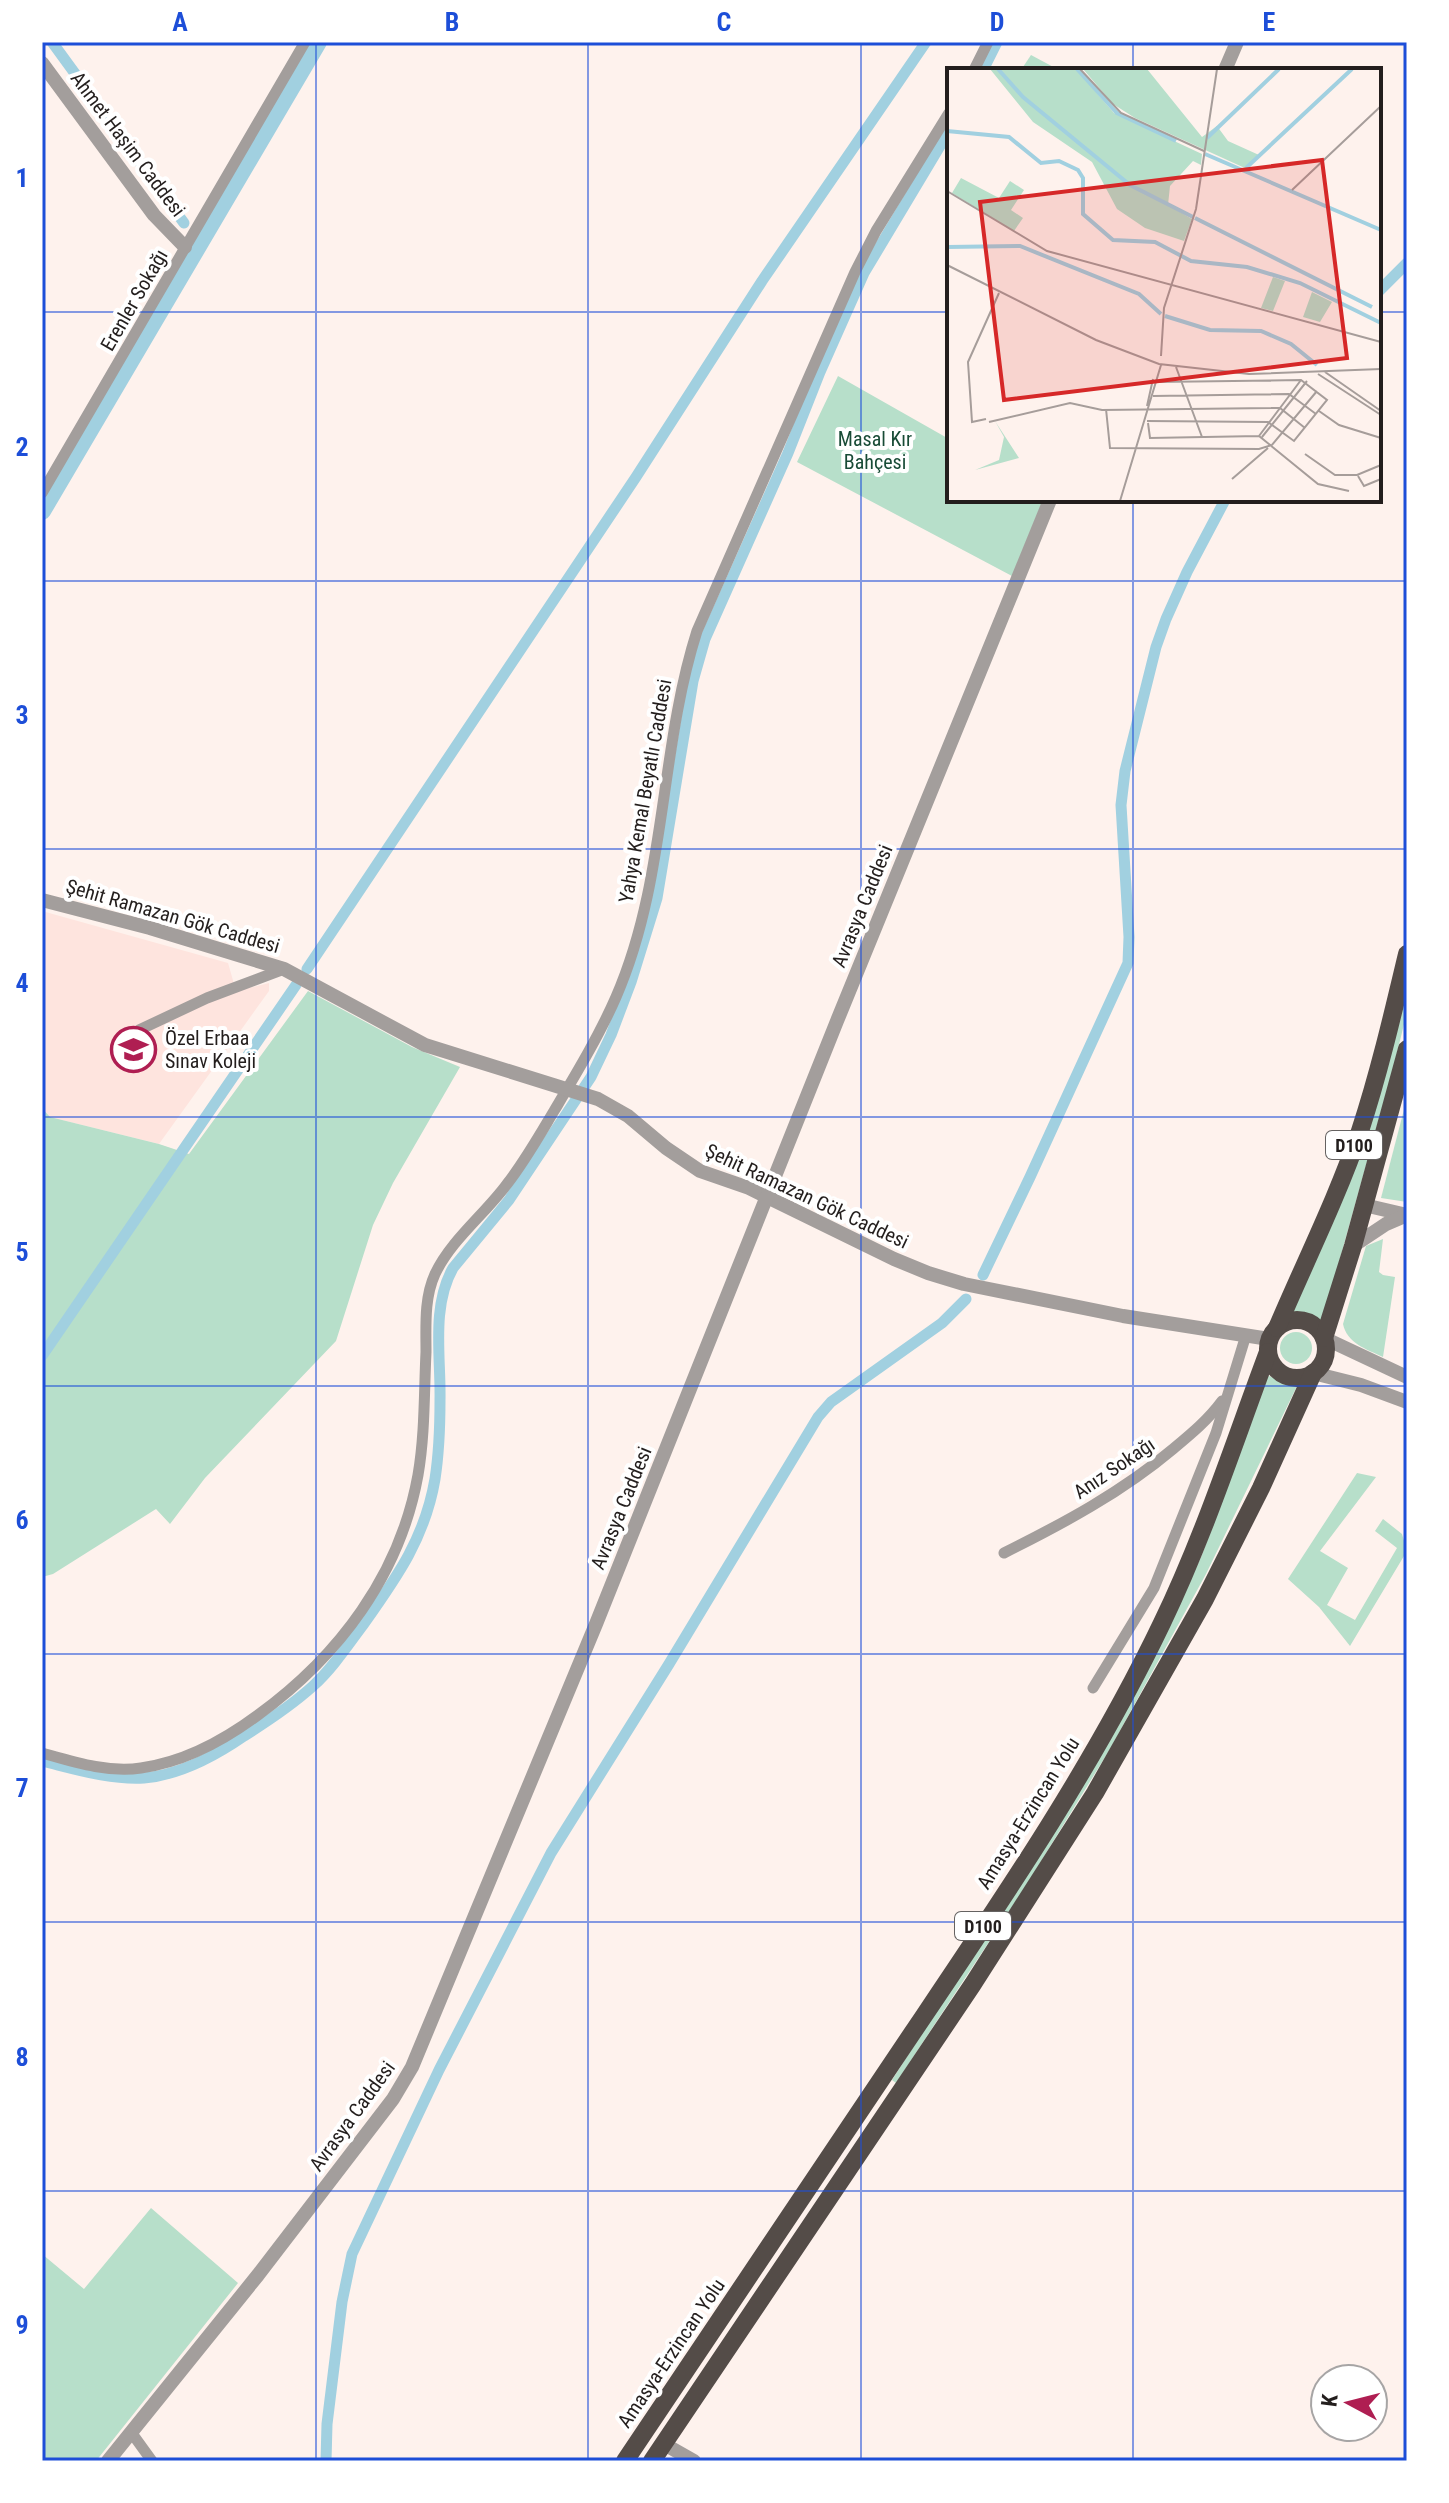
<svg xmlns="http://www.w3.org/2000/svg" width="1449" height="2503" viewBox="0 0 1449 2503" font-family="'Roboto Condensed',sans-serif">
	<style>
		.education { fill: #fee4de }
		.green { fill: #b7dfca }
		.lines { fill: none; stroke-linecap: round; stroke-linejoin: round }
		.canal { stroke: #a1d0e0; stroke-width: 11 }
		.river { stroke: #a1d0e0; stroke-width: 18 }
		.minor { stroke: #a39e9c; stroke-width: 11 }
		.tertiary { stroke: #a39e9c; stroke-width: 14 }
		.trunk { stroke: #544c48; stroke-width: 18 }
		.grid { fill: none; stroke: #1d4ed8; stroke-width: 2; stroke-opacity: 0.55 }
		.labels { text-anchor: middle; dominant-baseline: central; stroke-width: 8; stroke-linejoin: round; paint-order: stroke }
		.shield { fill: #fff; stroke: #656261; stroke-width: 2 }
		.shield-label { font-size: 18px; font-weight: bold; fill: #231e1d }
		.street-label { font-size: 20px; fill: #231e1d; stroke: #fff }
		.park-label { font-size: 20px; fill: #184b36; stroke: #fff }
		.poi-label { font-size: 20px; fill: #231e1d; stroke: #fff; text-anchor: start }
		.inset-river { fill: none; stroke: #a1d0e0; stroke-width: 4 }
		.inset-road { fill: none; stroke: #a69d9a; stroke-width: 2 }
		.view { fill: #d62828; fill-opacity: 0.15; stroke: #d62828; stroke-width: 4 }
		.inset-edge { fill: none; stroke: #231e1d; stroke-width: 4 }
		.neatline { fill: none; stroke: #1d4ed8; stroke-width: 3 }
		.grid-label { font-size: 26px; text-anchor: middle; font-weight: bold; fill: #1d4ed8 }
	</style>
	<rect width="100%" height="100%" fill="#fef2ed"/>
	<!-- education -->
	<path class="education" d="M42,911L228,963L236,991L269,983V991L159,1144L50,1117L42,1108Z"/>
	<!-- green -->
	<g class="green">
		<path d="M1031,55L1059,70H1021Z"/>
		<path d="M838,376L949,439V500H1043L1012,576L797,462Z"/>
		<path d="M1407,988V1012L1394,1065L1322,1323L1293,1312Z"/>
		<path d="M308,991L412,1047L460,1067L393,1183L373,1225L336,1341L205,1478L170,1524L156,1509L53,1574L42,1577V1108L50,1117L159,1144L189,1154Z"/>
		<path d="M1407,1098V1202L1381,1198Z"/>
		<path d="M1383,1239L1379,1272L1383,1275L1395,1277L1383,1357C1366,1349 1347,1343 1343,1324L1366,1246Z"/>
		<circle cx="1296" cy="1348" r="16"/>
		<path d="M1266,1375L1297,1386L1206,1574L1110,1749L1027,1884L896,2083L892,2080L1059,1821L1159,1645L1202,1555Z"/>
		<path d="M1357,1473L1376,1477L1320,1551L1348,1568L1327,1605L1355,1620L1397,1548L1375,1531L1383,1519L1402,1534L1407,1551L1350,1646L1319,1607L1288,1579Z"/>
		<path d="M151,2208L238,2283L96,2461H42V2254L84,2289Z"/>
	</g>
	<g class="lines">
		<!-- canal -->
		<g class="canal">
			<path d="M52,42L184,223"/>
			<path d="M983,70L997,42"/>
			<path d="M1379,291L1407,263"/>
			<path d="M307,969L636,477L762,281L926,42"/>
			<path d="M983,1275L1030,1177L1128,963L1129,937L1121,805L1125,771L1156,647L1166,619L1187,572L1225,500"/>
			<path d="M42,1356L296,985"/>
			<path d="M42,1761C75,1769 110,1780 144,1778C180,1775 215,1756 244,1736C268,1721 292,1705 313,1686C332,1669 348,1645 363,1625C397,1577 425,1538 435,1479C439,1453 440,1426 440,1400C441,1358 431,1307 453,1268L509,1200L591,1077L611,1035L631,982L657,898L693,681L705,639L788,453L820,372L864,273L949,131"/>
			<path d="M326,2461L327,2424L342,2302L352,2254L439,2070L551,1853L669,1664L818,1417L831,1402L942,1323L966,1299"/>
		</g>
		<!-- river -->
		<path class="river" d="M42,511L318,42"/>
		<!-- minor -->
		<g class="minor">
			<path d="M974,70L988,42"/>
			<path d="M42,493L305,42"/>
			<path d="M139,1030L207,998L284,969"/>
			<path d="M1004,1553C1064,1523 1122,1492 1173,1449C1191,1434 1208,1420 1222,1401"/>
			<path d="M1093,1688L1154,1588L1216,1433L1246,1335"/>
			<path d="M42,1753C74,1762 108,1773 141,1768C185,1762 223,1741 258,1715C339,1656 400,1575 418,1475C425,1434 424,1393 426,1352C426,1326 424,1298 435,1274C451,1240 485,1214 507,1184C525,1161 539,1136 554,1111C576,1074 599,1036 616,997C667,880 659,750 697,631L855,272L876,231L949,113"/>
			<path d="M131,2432L152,2461"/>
		</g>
		<!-- tertiary -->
		<g class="tertiary">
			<path d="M42,63L154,215L185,247"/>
			<path d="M1225,70L1237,42"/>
			<path d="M42,900L150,928L284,969L425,1045L598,1099L628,1116L666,1148L700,1171L749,1188L894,1259L928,1273L964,1284L1123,1316L1269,1339"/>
			<path d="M1364,1205L1407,1215"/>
			<path d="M1353,1246L1386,1224L1407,1215"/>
			<path d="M1324,1338L1407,1377"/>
			<path d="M1313,1373L1361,1385L1407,1402"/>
			<path d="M664,2444L694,2461"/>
			<path d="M108,2461L258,2275L393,2099L412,2067L596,1624L837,1021L1050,500"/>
		</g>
		<!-- trunk -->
		<g class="trunk">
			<circle cx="1297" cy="1349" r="29"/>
			<path d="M1277,1328C1305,1262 1337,1198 1360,1131C1379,1073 1393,1013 1407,954"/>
			<path d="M1324,1338L1353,1246L1407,1049"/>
			<path d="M625,2461C721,2318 817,2175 913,2032C1002,1900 1093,1767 1162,1623C1204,1536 1234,1443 1268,1352"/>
			<path d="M652,2461L973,1984L1095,1793L1205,1599L1261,1488L1313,1373"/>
		</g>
	</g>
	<!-- grid -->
	<path class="grid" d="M316,42V2461M588,42V2461M861,42V2461M1133,42V70M42,312H949M1379,312H1407M1133,500V2461M42,581H1407M42,849H1407M42,1117H1407M42,1386H1407M42,1654H1407M42,1922H1407M42,2191H1407"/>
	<!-- icons -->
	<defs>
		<symbol id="school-ring" viewBox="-11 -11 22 22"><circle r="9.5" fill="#fff" stroke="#af1e52" stroke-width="1.5"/><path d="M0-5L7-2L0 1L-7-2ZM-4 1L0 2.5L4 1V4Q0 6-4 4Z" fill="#af1e52"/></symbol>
	</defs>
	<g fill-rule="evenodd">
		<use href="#school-ring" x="108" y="1024" width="51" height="51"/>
	</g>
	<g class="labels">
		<!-- shield labels -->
		<g class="shield">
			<rect x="1326" y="1131" width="56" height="28" rx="6"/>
			<rect x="955" y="1912" width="56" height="28" rx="6"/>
		</g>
		<g class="shield-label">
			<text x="1354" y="1145">D100</text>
			<text x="983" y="1926">D100</text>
		</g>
		<!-- street labels -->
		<g class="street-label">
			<text transform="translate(128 144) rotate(53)">Ahmet Haşim Caddesi</text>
			<text transform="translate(134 300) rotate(-60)">Erenler Sokağı</text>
			<text transform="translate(645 791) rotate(-80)">Yahya Kemal Beyatlı Caddesi</text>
			<text transform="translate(862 906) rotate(-68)">Avrasya Caddesi</text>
			<text transform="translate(173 916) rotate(16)">Şehit Ramazan Gök Caddesi</text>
			<text transform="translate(807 1196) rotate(25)">Şehit Ramazan Gök Caddesi</text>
			<text transform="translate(1114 1468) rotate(-34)">Anız Sokağı</text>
			<text transform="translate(621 1508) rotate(-68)">Avrasya Caddesi</text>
			<text transform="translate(1028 1813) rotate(-58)">Amasya-Erzincan Yolu</text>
			<text transform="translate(352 2116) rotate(-54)">Avrasya Caddesi</text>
			<text transform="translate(671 2353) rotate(-56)">Amasya-Erzincan Yolu</text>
		</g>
		<!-- park labels -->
		<g class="park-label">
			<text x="875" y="439">Masal Kır<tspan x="875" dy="23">Bahçesi</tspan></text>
		</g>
		<!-- poi labels -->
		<g class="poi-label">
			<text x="165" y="1038">Özel Erbaa<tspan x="165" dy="23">Sınav Koleji</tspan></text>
		</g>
	</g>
	<!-- overview -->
	<g transform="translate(947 68)">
		<rect width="434" height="434" fill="#fef2ed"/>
		<path d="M43,1H129L167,45L255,86L254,97L246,93L223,118L221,137L245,151L237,173L198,160L170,141L145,94L86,54ZM136,1H200L255,69L270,58L281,73L312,87L300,101L188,50L166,36ZM14,110L52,130L63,113L77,122L64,142L76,150L67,163L5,125ZM326,209L338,213L326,243L314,240ZM365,224L385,234L373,254L356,249ZM48,353L72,390L28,402L52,392L57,369Z" fill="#b7dfca"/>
		<path class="inset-river" d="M51,1L76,29L183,117L246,149M130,1L170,45L229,73M0,63L62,69L94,95L112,93L131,102L136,110V146L166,172L208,174L244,193L300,199L353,215L434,255M260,70L332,1M258,86L434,162M299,100L405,1M248,150L425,239M0,179L73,178L192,226L214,246M218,248L263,262L314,263L344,276L370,297"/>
		<path class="inset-road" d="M133,1L174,45L257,83M345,122L434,38M0,123L100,183L434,274M0,197L149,272L212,296L302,306L434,301M214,288L217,240L249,141L270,1M229,299L255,369M378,304L434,343M371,306L434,347M206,328L342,326L369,346M200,338L206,311M159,341L163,380L312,381L325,377L370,323M372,343L392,357L434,370M39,351L25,354L21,294L52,225M200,353L321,354L347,373L380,332L354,312L209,314M42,354L123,335L155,342L333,340L358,360M201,355L203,370L312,368L371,416L402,423M312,368L354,312M315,369L360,313M358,386L388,407H410L434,397M411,408L417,418L434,411M285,411L321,380M173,433L214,297"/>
		<path class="view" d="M375,92L400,290L57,332L33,134Z"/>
		<rect width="434" height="434" class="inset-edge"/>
	</g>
	<!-- border -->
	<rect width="1449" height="2503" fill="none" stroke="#ffffff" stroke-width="88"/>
	<!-- north arrow -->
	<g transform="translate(1349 2403) rotate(277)"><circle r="38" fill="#ffffff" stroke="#a7a5a5" stroke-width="2"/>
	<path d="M0-6L14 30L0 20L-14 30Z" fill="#af1e52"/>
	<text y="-12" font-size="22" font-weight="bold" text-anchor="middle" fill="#231e1d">K</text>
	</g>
	<rect x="44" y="44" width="1361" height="2415" class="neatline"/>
	<g class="grid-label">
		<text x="180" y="31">A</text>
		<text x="452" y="31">B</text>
		<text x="724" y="31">C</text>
		<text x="997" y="31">D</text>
		<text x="1269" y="31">E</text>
		<text x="22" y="187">1</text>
		<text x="22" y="456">2</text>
		<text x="22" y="724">3</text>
		<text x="22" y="992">4</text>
		<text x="22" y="1261">5</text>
		<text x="22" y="1529">6</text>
		<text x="22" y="1797">7</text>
		<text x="22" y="2066">8</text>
		<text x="22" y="2334">9</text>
	</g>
</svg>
